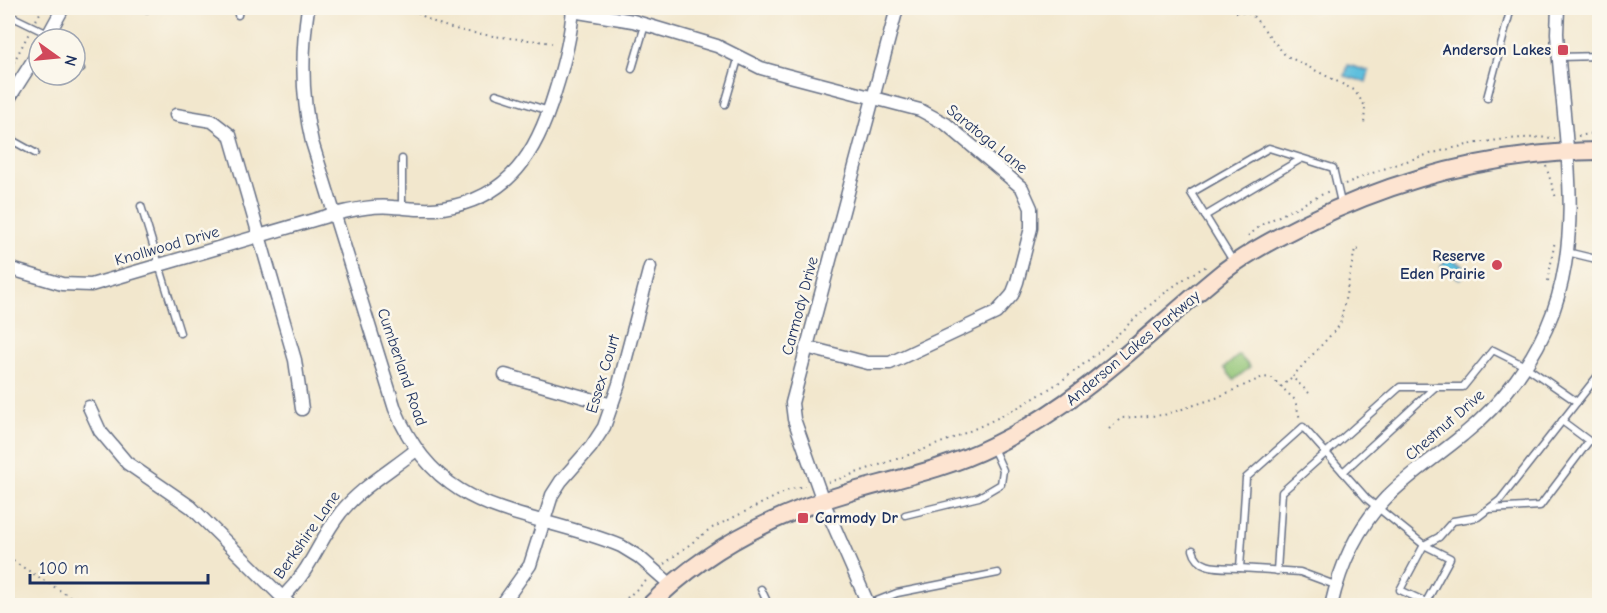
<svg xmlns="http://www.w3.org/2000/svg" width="1607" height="613" viewBox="0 0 1607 613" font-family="'Comic Neue',sans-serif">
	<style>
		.green { fill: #92c576; stroke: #567a6a; stroke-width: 1.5 }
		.water { fill: #5fbfdd; stroke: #3d779e; stroke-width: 1.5 }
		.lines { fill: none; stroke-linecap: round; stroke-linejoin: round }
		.stream { stroke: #5fbfdd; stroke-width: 4 }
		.lane-casing { stroke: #666f85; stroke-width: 9 }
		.street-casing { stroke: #666f85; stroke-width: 15 }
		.secondary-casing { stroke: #666f85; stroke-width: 20 }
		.path { stroke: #666f85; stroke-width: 2; stroke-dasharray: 1.5 4.5; stroke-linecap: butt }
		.lane { stroke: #fff; stroke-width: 6 }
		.street { stroke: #fff; stroke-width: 12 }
		.secondary { stroke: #fde4d1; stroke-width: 16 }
		.poi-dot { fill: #d1495b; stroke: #fbf7ec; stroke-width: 2 }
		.labels { text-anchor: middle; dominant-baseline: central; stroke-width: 5; stroke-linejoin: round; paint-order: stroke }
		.poi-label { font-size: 16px; font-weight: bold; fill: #1b2f5e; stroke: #fbf7ec; text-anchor: end }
		.street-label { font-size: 16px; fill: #1b2f5e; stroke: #fbf7ec }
	</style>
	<rect width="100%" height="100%" fill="#fbf7ec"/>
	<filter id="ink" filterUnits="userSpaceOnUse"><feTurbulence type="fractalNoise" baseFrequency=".0167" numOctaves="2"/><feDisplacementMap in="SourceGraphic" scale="12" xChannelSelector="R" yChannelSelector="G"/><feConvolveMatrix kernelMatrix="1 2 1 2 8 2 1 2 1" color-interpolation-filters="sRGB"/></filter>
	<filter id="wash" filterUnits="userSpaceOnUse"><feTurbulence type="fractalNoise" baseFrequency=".008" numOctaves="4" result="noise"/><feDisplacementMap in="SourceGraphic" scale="24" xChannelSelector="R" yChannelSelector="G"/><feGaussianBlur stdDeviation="1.35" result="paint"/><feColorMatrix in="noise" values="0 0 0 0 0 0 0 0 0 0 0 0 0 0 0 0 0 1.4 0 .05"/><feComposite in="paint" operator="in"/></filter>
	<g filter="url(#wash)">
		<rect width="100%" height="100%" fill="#f2e7cd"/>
		<!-- green -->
		<path class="green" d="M1239,355L1250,367L1234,380L1224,368Z"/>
		<!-- water -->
		<g class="water">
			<path d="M1348,65L1369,71L1366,82L1345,76Z"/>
			<path d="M1448,257L1467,268L1460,279L1441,267Z"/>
		</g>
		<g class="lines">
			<!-- stream -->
			<path class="stream" d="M8,600L16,606"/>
		</g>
	</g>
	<g filter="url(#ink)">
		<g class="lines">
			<defs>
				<g id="lane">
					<path d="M147,8V9"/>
					<path d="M238,15L239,8"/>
					<path d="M15,18L48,34"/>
					<path d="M1559,57L1600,56"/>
					<path d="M75,66L81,69"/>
					<path d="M632,69L645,25"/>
					<path d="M496,94L549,111"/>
					<path d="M1487,98L1511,8"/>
					<path d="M725,104L739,56"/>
					<path d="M8,138L35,153"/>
					<path d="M141,206L180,333"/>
					<path d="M402,208V159"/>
					<path d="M1205,216L1301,159"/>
					<path d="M1567,252L1600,260"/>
					<path d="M1233,261L1191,193L1269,148L1333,168L1342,207"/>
					<path d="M1343,472L1435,387"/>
					<path d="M1490,509L1540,506L1589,441L1562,421"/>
					<path d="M905,515L979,497L1001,484L1003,470L993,448"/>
					<path d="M1424,545L1450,558L1426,602L1400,590Z"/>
					<path d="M1193,550C1198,571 1222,567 1240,568"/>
					<path d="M1277,571L1282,492L1400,387H1463L1493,350L1525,366L1577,402L1600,373"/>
					<path d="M1335,585L1300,572L1240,568L1246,478L1303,427L1367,499L1424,545L1439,537L1453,521L1478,517L1500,500L1577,402"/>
					<path d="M761,589L769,606"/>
					<path d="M869,604L897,593L998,573"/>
				</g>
				<g id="street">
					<path d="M308,8C301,54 301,96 312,142L395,409C441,520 525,507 621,546L639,557L670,584"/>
					<path d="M572,11L633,21L717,46L761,68L786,75L920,110L946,124L1022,188L1031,208V228L1017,282L1012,295L996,313L890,363H868L806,347"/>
					<path d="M46,39L63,8"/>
					<path d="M8,100L39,51"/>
					<path d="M176,115L212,121L230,135L295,360L302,409"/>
					<path d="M8,268L62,284L91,285L334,214C353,210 373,205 393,207C409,208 426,211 443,208C510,198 537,152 555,92C564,64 571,37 573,8"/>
					<path d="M505,375L612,405"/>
					<path d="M89,407L100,431L127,463L191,507L291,606"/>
					<path d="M283,597C312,569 318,541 341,512C363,486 390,471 416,450"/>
					<path d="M501,606L530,565L552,495L561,481L591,447L604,427L619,384L650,267"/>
					<path d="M869,606L823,501L794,419L792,403L897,8"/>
					<path d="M1331,606C1340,566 1357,528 1386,498C1409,474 1438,456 1463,435C1502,404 1536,359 1553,312C1585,223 1562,125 1557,33L1558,8"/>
				</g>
				<path id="secondary" d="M649,606C706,548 776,513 854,491C901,478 948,468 992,446C1085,401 1146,334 1224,271C1250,251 1280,236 1308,222C1400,177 1498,152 1600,151"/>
			</defs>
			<!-- lane casing -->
			<use href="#lane" class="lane-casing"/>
			<!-- street casing -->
			<use href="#street" class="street-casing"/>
			<!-- secondary casing -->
			<use href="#secondary" class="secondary-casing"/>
			<!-- path -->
			<g class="path">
				<path d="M414,8C437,36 516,37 552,43"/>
				<path d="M1236,12L1248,13L1254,17L1285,55L1354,90L1365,106L1364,125"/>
				<path d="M36,20L43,8"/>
				<path d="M8,73L29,33"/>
				<path d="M1578,136L1600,132"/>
				<path d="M1546,166L1556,198"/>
				<path d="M1345,184C1409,157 1485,134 1555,138"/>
				<path d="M1248,236L1263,224L1329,191"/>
				<path d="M1548,281L1555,240"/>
				<path d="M1281,387L1292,377"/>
				<path d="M1309,393L1292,377L1340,325L1355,249L1360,250"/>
				<path d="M1109,429L1121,418L1164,415L1216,398L1263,377L1272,378L1295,400L1300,419"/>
				<path d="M828,482C844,478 860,471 876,466C946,443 1017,415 1076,370C1121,336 1156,291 1207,266"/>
				<path d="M8,558L85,606"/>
				<path d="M664,564L710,529L791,489L805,486"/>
				<path d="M618,606L647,580"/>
			</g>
			<!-- lane -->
			<use href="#lane" class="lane"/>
			<!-- street -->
			<use href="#street" class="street"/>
			<!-- secondary -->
			<use href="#secondary" class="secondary"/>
		</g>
	</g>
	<!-- markers -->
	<g class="poi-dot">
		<rect x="1557" y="44" width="12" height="12" rx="3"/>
		<circle cx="1497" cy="265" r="6"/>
		<rect x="797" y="512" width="12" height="12" rx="3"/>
	</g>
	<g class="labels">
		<!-- poi labels -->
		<g class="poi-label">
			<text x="1551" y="50">Anderson Lakes</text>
			<text x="1485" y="256">Reserve<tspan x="1485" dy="18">Eden Prairie</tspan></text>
			<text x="815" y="518" text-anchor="start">Carmody Dr</text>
		</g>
		<!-- street labels -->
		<g class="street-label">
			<text transform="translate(987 139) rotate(39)">Saratoga Lane</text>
			<text transform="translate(167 246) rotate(-16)">Knollwood Drive</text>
			<text transform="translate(800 306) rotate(-75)">Carmody Drive</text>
			<text transform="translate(1133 348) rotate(-40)">Anderson Lakes Parkway</text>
			<text transform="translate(402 367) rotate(71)">Cumberland Road</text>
			<text transform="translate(603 374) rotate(-73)">Essex Court</text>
			<text transform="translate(1445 425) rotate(-41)">Chestnut Drive</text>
			<text transform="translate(307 535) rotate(-55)">Berkshire Lane</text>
		</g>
	</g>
	<!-- margin -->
	<rect width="1607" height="613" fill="none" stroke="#fbf7ec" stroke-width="30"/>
	<!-- north arrow -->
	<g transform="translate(57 57) rotate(105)"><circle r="28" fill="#fbf7ec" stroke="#a1a7b3" stroke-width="1.5"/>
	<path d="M0-4.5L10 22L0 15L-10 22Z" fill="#d1495b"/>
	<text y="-9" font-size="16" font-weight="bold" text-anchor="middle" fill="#1b2f5e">N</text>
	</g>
	<!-- scale -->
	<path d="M30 574v9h178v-9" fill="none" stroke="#1b2f5e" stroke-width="3"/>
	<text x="39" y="574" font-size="18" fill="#1b2f5e" stroke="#fbf7ec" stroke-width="4.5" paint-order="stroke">100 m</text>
</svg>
